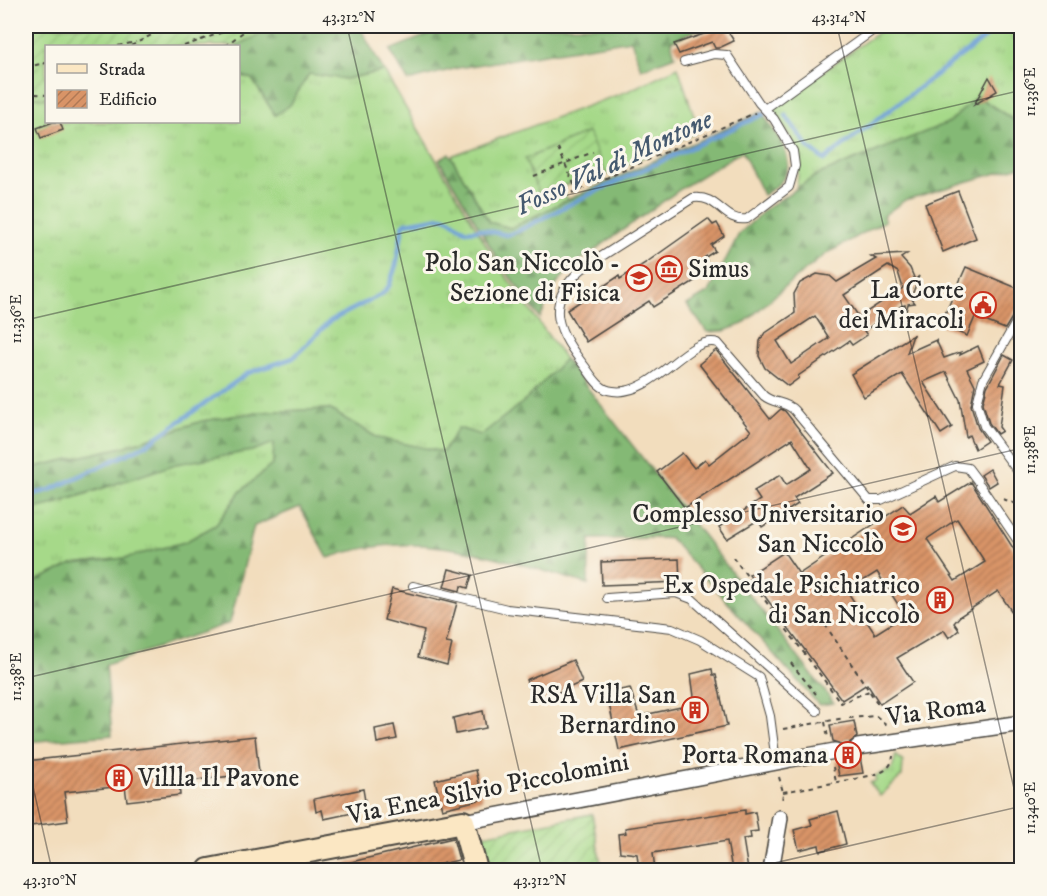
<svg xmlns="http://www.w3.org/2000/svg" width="1047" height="896" viewBox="0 0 1047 896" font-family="'IM FELL DW Pica',serif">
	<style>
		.grass { fill: url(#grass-tufts); stroke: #68825a; stroke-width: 1.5 }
		.forest { fill: url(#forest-firs); stroke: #587250; stroke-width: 1.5 }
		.garden { fill: url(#garden-furrows); stroke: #68825a; stroke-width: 1.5 }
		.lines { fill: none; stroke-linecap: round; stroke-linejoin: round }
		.stream { stroke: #6b9ed6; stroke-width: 4.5 }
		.building { fill: url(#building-hatch); fill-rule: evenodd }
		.street-tunnel { stroke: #cab9a0; stroke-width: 15; stroke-dasharray: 15 8; stroke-linecap: butt }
		.lane-casing { stroke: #494641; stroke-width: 10 }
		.street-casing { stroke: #494641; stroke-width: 18 }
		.secondary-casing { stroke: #494641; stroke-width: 26 }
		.path { stroke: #494641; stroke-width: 2; stroke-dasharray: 4.5 4.5; stroke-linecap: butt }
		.lane { stroke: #fff; stroke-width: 8 }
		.street { stroke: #fff; stroke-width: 15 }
		.secondary { stroke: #fbe7c3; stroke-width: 22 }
		.ticks { fill: none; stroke: #2b2b2b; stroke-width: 1.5; stroke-opacity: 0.45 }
		.labels { text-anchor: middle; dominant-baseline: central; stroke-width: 6; stroke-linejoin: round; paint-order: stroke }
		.poi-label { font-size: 26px; fill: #2b2b2b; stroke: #fbf7ec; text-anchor: end }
		.street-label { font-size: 26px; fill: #2b2b2b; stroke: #fbf7ec }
		.water-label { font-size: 27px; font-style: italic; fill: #45596f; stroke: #fbf7ec }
		.neatline { fill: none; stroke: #2b2b2b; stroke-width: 2 }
		.ticks-label { font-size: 15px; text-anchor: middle; fill: #2b2b2b }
	</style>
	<defs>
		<pattern id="grass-tufts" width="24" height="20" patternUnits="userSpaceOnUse" patternTransform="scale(1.5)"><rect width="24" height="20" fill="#a6d989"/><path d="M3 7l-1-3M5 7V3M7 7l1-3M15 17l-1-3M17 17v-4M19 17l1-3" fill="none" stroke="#8fba76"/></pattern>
		<pattern id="forest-firs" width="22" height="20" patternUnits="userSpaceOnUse" patternTransform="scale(1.5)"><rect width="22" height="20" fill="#84b975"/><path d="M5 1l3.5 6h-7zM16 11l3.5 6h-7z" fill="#6c9760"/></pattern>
		<pattern id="garden-furrows" width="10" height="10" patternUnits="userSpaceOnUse" patternTransform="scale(1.5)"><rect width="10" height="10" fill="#a6d989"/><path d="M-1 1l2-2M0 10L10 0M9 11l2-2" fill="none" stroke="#8fba76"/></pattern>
		<pattern id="building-hatch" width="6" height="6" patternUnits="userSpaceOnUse" patternTransform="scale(1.5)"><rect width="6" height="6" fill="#d99467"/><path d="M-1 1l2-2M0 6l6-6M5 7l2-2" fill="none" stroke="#b07955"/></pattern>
	</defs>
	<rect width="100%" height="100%" fill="#fbf7ec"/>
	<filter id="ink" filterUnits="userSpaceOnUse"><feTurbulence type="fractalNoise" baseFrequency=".0167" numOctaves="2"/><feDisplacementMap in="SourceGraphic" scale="12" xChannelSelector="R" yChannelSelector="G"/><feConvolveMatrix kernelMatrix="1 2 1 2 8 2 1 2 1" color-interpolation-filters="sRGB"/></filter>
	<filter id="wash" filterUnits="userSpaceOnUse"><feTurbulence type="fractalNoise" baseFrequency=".008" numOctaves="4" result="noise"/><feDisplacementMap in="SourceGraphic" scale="24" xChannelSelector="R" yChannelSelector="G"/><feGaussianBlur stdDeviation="1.35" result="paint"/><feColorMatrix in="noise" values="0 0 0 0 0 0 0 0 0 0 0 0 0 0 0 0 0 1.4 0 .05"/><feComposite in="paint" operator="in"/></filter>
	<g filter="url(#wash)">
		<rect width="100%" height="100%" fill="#f2ddbd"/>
		<!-- grass -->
		<g class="grass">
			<path d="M887,26H1021V114L1015,121L977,96L951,122L817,175L796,189C804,148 792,141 772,108Z"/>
			<path d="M678,67L699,131L606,175L588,133L540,196L562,187L567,200L511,228L489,222L451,156L628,91Z"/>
			<path d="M384,71L498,265L565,359L527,399L481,435L458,428L443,452L378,438L329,409L259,412L202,421L123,447L26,469V96L46,98V122H238L239,75L252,79L275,115L290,105L309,73L345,79Z"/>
			<path d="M274,442L273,464L240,492L216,525L185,542L125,558L72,564L26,586V510C77,501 125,478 175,464C208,455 242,454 274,442Z"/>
			<path d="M896,755L903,762L902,776L880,796L870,783L876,781L875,776L892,769Z"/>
		</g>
		<!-- forest -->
		<g class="forest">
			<path d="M278,26H359L384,71L345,79L309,74L290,105L275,115L252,79L239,75L238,46H236Z"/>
			<path d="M473,26H706L671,41L675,56L641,69L631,40L458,68L408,81L390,50L444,28Z"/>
			<path d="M977,96L1015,121L1021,114V166L905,200L883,216L885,221L826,254L788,284L743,324L724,331L707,332L687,305L709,292L739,234L767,208L817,175L950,122Z"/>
			<path d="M762,112C782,145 808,170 763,195L742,151L685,186L571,267L553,289L540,318L500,263L439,160L449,153L489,222L511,228L567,200Z"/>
			<path d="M565,359L834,703L819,705L670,538L590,539L588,584C501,559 418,526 328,558L300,507L254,526L230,623L106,665L112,735L26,742V586L72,564L125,558L185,542L216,525L240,492L273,464L274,443L252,451L176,464L48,506L26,510V469L123,447L202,421L259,412L329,409L378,438L443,452L458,428L481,435L527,399Z"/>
		</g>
		<!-- garden -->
		<g class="garden">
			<path d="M26,26H278L236,46H46V98L26,96Z"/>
			<path d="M588,132L604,170L540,196L525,159Z"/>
			<path d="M592,814L602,870H485L478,836Z"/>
		</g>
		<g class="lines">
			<!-- stream -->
			<g class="stream">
				<path d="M786,116L808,147L824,160L1000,26"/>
				<path d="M479,229L507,235L518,231L586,196L764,114"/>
				<path d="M26,496L50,490L146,445L248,373L293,358L330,321L382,294L389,286L396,265L403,226L406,223L441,217L450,219L466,231L477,230"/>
			</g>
		</g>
		<g id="blocks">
			<!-- building -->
			<g class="building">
				<path d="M725,27L734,41L719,48H715L712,42L679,54L674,44Z"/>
				<path d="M989,77L997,91L974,105Z"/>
				<path d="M53,122H60L63,130L41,138L37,128Z"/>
				<path d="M958,191L976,238L943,252L925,204Z"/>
				<path d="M708,219L713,225L717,223L724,236L711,245L715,251L704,258L707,261L691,272L696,280L653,307L649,301L586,342L567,310L619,276L620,279L647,262Z"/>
				<path d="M907,254L901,258L910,268L915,280L919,276L911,298L915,303L908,304L906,311L905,305L901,306L864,331L867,335L852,345L849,341L798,376L799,378L788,386L765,368L759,356L760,341L764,334L795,313L794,294L800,283L817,274L830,276L837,282L876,259L871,256ZM888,266L898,272L903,288L859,317L844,295ZM815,316L829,338L791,364L777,341Z"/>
				<path d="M966,267L1022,290V306L1017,309L1005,329L975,317L967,336L940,325Z"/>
				<path d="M913,335L907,353L936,340L944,358L961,352L960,355L978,346L984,361L967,369L975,385L971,405L978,428L987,441L975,449L969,435L966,437L960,400L946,372L923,382L952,427L941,434L902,374L864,397L851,374Z"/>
				<path d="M716,350L770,419L781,409L785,411L833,473L794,498L798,504L762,527L758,520L727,539L719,527L760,500L754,491L780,475L786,485L811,469L792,439L685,508L657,472L682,453L694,468L705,459L709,464L751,431L699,364Z"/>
				<path d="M1004,355L1013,360L1000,384L1005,385L999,427L1002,431L997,434L989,423L983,403L987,387Z"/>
				<path d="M990,469L997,482L989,487L981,475Z"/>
				<path d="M971,482L1022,562V609L1014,615L998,591L960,616L954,623L959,630L949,638L944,630L897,658L913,682L880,704L867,684L842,700L749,575L784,552L799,574L903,505L910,513L936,496L939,502ZM957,519L985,562L955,581L927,539ZM877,572L905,615L875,634L847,591Z"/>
				<path d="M679,559L680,582L602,585L601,562Z"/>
				<path d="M449,569L472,575L468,588L461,586L460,591L444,587Z"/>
				<path d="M392,589L440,601L441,599L457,603L446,643L452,644L447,665L418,657L424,631L384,620Z"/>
				<path d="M573,660L582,682L536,702L526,680Z"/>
				<path d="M712,669L713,675H716L727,726L619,750L608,699L611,698L609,692L630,688L639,716L695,704L691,674Z"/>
				<path d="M483,711L486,728L456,734L453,718Z"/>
				<path d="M854,721L857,737L849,743V749L854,756L860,757L863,773L839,776L836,761L842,758L845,750L842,744L833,741L830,725Z"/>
				<path d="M394,725L397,739L377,743L375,729Z"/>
				<path d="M255,736L259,773L179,782L180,795L127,801L125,786L64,792L68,821L31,826L26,761Z"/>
				<path d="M476,770L483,799L442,809L435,780Z"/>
				<path d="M363,789L365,801L360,802L362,811L324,819L322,810L316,812L314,799Z"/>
				<path d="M745,810V814L755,812L758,831L750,832L751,838L743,839L748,870H732L727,841L653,853L655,870H639L637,854L620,852L618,834L626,833L625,828Z"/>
				<path d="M838,811L846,844L820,851L819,845L799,850L794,830L812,825L810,819Z"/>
				<path d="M453,838L459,860L414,870H335L334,866Z"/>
			</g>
		</g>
	</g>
	<g filter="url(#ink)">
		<use href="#blocks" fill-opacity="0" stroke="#494641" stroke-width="1.5"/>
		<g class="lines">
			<!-- street-tunnel -->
			<path class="street-tunnel" d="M835,751L858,747"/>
			<defs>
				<g id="lane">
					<path d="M684,62L714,54L727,55L759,103L774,119L793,151L795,166L789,187L747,219C724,223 718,194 693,198L582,269C541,304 559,333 586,368C593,378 600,390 613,391C654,397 689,333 718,343L764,396C774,404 785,401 794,410L869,500H881L955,466L968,468L977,480"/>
					<path d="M766,108L879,26"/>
					<path d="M1022,312L983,380L977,403L984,426L1022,477"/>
					<path d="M980,485L1022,547"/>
					<path d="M413,586L507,609L672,628L700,640L759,677L770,716L776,762"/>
					<path d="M607,598L676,593L692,599L817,711"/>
				</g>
				<g id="street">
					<path d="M858,747L1022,723"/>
					<path d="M791,759L835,751"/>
					<path d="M463,822L787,760"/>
					<path d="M771,870L780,818"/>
				</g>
				<path id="secondary" d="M209,870L463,822L476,870"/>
			</defs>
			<!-- lane casing -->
			<use href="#lane" class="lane-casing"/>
			<!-- street casing -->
			<use href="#street" class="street-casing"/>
			<!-- secondary casing -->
			<use href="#secondary" class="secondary-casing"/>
			<!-- path -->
			<g class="path">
				<path d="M82,26L84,29L98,26"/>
				<path d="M118,46L136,42"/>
				<path d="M131,46L155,33L176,26"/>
				<path d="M184,46L240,26"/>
				<path d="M225,46L251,26"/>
				<path d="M26,67L46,63"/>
				<path d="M26,93L46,95"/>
				<path d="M558,148L577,191"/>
				<path d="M534,176L593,152"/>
				<path d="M572,193L755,113"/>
				<path d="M1003,499L1022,506"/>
				<path d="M733,557L841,703L869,691"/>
				<path d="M820,617L878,704L884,707"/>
				<path d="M791,663L816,694"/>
				<path d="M849,718L876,716L887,725"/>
				<path d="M825,722L828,738"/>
				<path d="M783,729L845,718"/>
				<path d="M833,767L836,782"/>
				<path d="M779,777L783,792L782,803"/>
				<path d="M864,777C878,774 891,772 893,756"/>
				<path d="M783,792L860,778"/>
			</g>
			<!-- lane -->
			<use href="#lane" class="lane"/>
			<!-- street -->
			<use href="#street" class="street"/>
			<!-- secondary -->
			<use href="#secondary" class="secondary"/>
		</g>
	</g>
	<!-- ticks -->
	<path class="ticks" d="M347,26L542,870M837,26L1022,823M26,320L1022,90M26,678L1022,448M26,756L52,870M744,870L1022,806"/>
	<!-- icons -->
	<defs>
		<symbol id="museum-ring" viewBox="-11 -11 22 22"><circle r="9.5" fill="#fbf7ec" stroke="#c8321e" stroke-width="1.5"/><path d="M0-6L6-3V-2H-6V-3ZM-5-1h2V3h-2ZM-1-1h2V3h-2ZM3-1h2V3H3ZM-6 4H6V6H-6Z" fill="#c8321e"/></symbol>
		<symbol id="university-ring" viewBox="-11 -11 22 22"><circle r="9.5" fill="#fbf7ec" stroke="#c8321e" stroke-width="1.5"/><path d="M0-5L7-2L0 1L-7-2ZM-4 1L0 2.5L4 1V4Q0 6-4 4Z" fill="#c8321e"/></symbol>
		<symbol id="civic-ring" viewBox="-11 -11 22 22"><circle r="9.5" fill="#fbf7ec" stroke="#c8321e" stroke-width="1.5"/><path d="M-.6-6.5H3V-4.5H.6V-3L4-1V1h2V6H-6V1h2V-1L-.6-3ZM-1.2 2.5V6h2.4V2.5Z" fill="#c8321e"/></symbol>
		<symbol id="building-ring" viewBox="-11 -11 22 22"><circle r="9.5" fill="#fbf7ec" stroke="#c8321e" stroke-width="1.5"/><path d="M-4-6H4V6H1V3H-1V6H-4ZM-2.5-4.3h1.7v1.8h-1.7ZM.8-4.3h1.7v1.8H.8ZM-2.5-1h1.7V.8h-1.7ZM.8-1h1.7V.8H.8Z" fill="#c8321e"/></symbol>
	</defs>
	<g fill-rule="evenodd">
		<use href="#museum-ring" x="654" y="254" width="30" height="30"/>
		<use href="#university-ring" x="624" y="263" width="30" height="30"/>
		<use href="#civic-ring" x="968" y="290" width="30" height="30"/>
		<use href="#university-ring" x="888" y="514" width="30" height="30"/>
		<use href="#building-ring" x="925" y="585" width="30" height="30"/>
		<use href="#building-ring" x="680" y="695" width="30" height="30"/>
		<use href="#building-ring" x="833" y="740" width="30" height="30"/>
		<use href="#building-ring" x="104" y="763" width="30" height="30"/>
	</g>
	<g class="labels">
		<!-- poi labels -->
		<g class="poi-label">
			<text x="620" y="263">Polo San Niccolò -<tspan x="620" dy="30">Sezione di Fisica</tspan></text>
			<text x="688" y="269" text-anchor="start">Simus</text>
			<text x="964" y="290">La Corte<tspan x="964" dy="30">dei Miracoli</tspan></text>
			<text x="884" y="514">Complesso Universitario<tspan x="884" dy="30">San Niccolò</tspan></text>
			<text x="920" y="585">Ex Ospedale Psichiatrico<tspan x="920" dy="30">di San Niccolò</tspan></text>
			<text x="676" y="695">RSA Villa San<tspan x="676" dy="30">Bernardino</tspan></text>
			<text x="828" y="755">Porta Romana</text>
			<text x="138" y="778" text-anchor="start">Villla Il Pavone</text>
		</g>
		<!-- street labels -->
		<g class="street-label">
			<text transform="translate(936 711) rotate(-8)">Via Roma</text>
			<text transform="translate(488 789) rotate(-11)">Via Enea Silvio Piccolomini</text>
		</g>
		<!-- water labels -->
		<g class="water-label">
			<text transform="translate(614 163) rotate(-25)">Fosso Val di Montone</text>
		</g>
	</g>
	<!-- margin -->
	<rect width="1047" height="896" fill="none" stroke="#fbf7ec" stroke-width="66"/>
	<!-- legend -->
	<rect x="45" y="45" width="195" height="78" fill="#fbf7ec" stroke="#a8a59f" stroke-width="1.5"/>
	<rect x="57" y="64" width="30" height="9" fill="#fbe7c3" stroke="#a8a59f" stroke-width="1.5"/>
	<text x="99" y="75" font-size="18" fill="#2b2b2b">Strada</text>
	<rect x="57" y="90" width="30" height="18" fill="url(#building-hatch)" stroke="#a8a59f" stroke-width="1.5"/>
	<text x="99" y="105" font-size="18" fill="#2b2b2b">Edificio</text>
	<rect x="33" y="33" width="981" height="830" class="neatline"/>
	<g class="ticks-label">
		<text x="349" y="22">43.312°N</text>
		<text x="839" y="22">43.314°N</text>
		<text transform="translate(1030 92) rotate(-90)" y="5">11.336°E</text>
		<text transform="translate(16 319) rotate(-90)" y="5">11.336°E</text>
		<text transform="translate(1030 450) rotate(-90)" y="5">11.338°E</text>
		<text transform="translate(16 677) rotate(-90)" y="5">11.338°E</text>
		<text transform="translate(1030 808) rotate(-90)" y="5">11.340°E</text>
		<text x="50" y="885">43.310°N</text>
		<text x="540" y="885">43.312°N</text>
	</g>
</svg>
